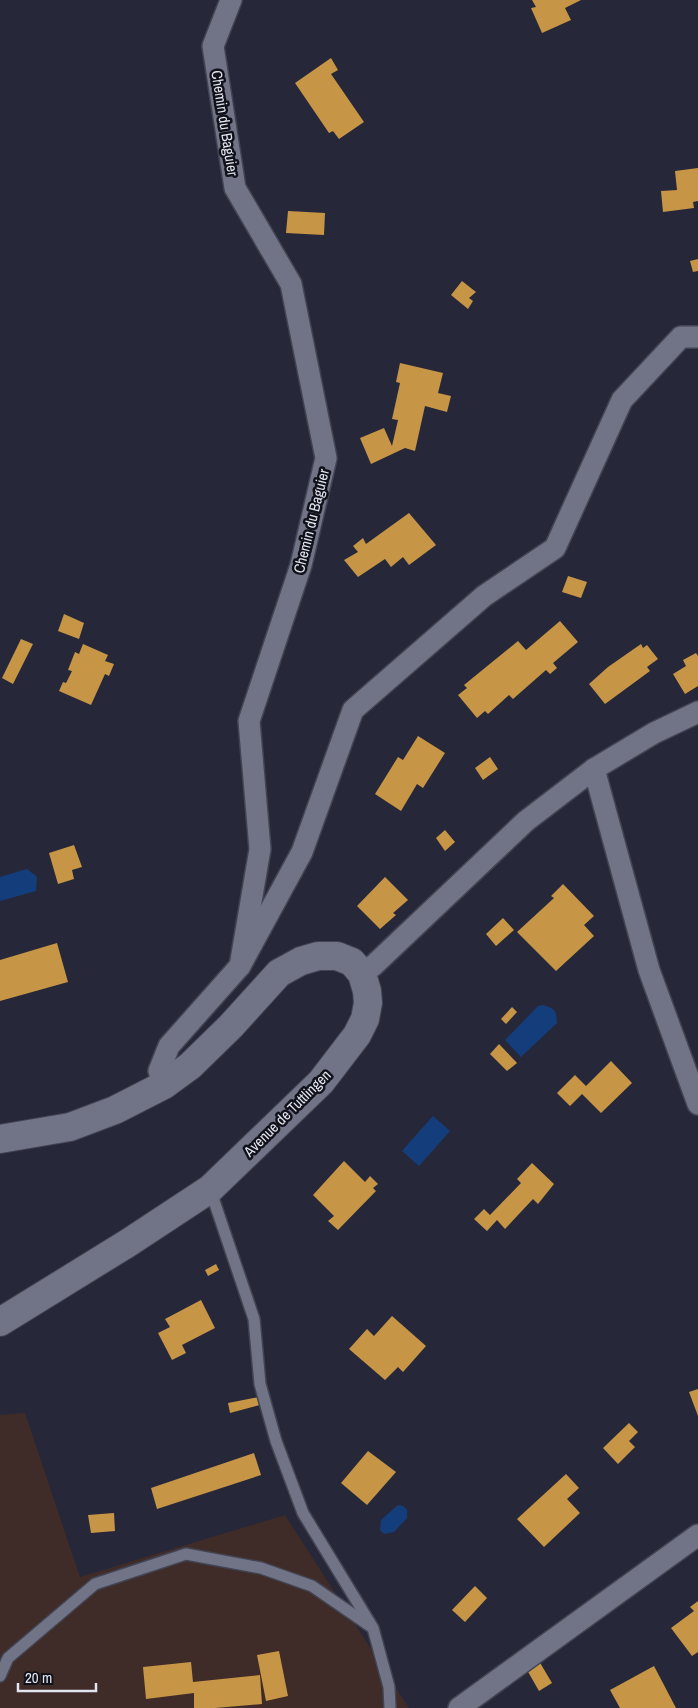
<svg xmlns="http://www.w3.org/2000/svg" width="698" height="1708" viewBox="0 0 698 1708" font-family="'Archivo Narrow',sans-serif">
	<style>
		.industrial { fill: #3f2b28 }
		.water { fill: #143e7b }
		.building { fill: #c79546 }
		.lines { fill: none; stroke-linecap: round; stroke-linejoin: round }
		.service-casing { stroke: #424452; stroke-width: 14 }
		.minor-casing { stroke: #424452; stroke-width: 24 }
		.secondary-casing { stroke: #424452; stroke-width: 30 }
		.service { stroke: #717387; stroke-width: 11 }
		.minor { stroke: #717387; stroke-width: 21 }
		.secondary { stroke: #717387; stroke-width: 28 }
		.labels { text-anchor: middle; dominant-baseline: central; stroke-width: 5; stroke-linejoin: round; paint-order: stroke }
		.street-label { font-size: 15px; fill: #e2e4f0; stroke: #111219 }
	</style>
	<rect width="100%" height="100%" fill="#262839"/>
	<!-- industrial -->
	<path class="industrial" d="M25,1413L80,1577L285,1515L409,1708H0V1415Z"/>
	<!-- water -->
	<g class="water">
		<path d="M27,869L37,877L36,891L0,901V877Z"/>
		<path d="M543,1005C556,1009 556,1010 557,1023L521,1057L505,1040L538,1006Z"/>
		<path d="M433,1116L450,1131L419,1166L402,1151Z"/>
		<path d="M398,1505L403,1506L407,1510V1518L394,1532L384,1534L380,1530L381,1520Z"/>
	</g>
	<!-- building -->
	<g class="building">
		<path d="M532,0H581L565,8L571,20L542,33L531,8L536,7Z"/>
		<path d="M331,58L338,70L331,74L364,122L339,139L333,131L329,133L295,83Z"/>
		<path d="M698,168V201L693,202L694,208L663,212L661,191L677,190L675,171Z"/>
		<path d="M288,211L325,213L324,235L286,233Z"/>
		<path d="M698,259V271L693,272L690,261Z"/>
		<path d="M462,281L476,292L469,298L473,301L468,309L451,295Z"/>
		<path d="M400,363L443,373L438,393L451,396L447,412L425,406L415,451L405,448L371,464L360,438L384,428L392,446L398,420L392,419L400,383L396,382Z"/>
		<path d="M409,513L436,545L409,565L403,557L391,567L385,559L358,577L344,560L358,552L353,546L363,538L366,544Z"/>
		<path d="M568,576L587,582L581,598L562,592Z"/>
		<path d="M64,614L84,623L79,639L58,631Z"/>
		<path d="M560,621L578,642L553,663L557,668L550,674L546,670L513,699L509,695L488,714L485,711L477,718L458,695L467,688L464,685L518,641L526,650Z"/>
		<path d="M21,639L33,644L13,684L2,678Z"/>
		<path d="M83,644L108,655L105,661L114,664L109,676L105,674L91,705L59,691L63,682L66,683L72,671L68,670L75,652L79,654Z"/>
		<path d="M641,644L643,648L647,645L658,659L647,667L650,671L605,704L589,684L608,667Z"/>
		<path d="M696,653L698,656V686L685,694L673,674L686,666L683,660Z"/>
		<path d="M418,736L445,753L423,788L417,784L401,811L375,794L398,757L403,760Z"/>
		<path d="M490,757L498,769L483,780L475,768Z"/>
		<path d="M445,830L455,842L445,851L436,838Z"/>
		<path d="M74,845L82,867L72,870L74,879L58,884L49,853Z"/>
		<path d="M385,877L408,900L393,913L396,915L380,929L357,906Z"/>
		<path d="M563,884L594,916L584,925L594,936L556,971L517,932L554,898L551,896Z"/>
		<path d="M503,918L514,930L496,946L486,934Z"/>
		<path d="M57,943L68,982L0,1001V960Z"/>
		<path d="M512,1007L517,1012L506,1024L501,1019Z"/>
		<path d="M499,1044L517,1063L507,1071L490,1054Z"/>
		<path d="M611,1061L632,1083L601,1113L582,1094L570,1106L557,1093L575,1075L586,1086Z"/>
		<path d="M344,1161L365,1182L370,1176L378,1184L373,1188L376,1191L338,1230L328,1221L334,1216L313,1195Z"/>
		<path d="M532,1163L554,1184L538,1204L533,1199L505,1229L497,1220L487,1231L474,1219L484,1209L490,1215L521,1183L517,1179Z"/>
		<path d="M216,1264L219,1270L208,1276L205,1270Z"/>
		<path d="M201,1300L215,1328L182,1345L186,1353L172,1360L158,1333L170,1327L165,1319Z"/>
		<path d="M392,1316L426,1346L403,1372L398,1367L385,1380L349,1349L367,1329L374,1336Z"/>
		<path d="M698,1389V1416L689,1392Z"/>
		<path d="M259,1397L260,1405L230,1413L228,1403Z"/>
		<path d="M629,1423L638,1432L629,1441L635,1447L618,1464L603,1448Z"/>
		<path d="M368,1451L396,1472L367,1505L341,1483Z"/>
		<path d="M254,1453L261,1475L157,1509L151,1488Z"/>
		<path d="M566,1474L579,1488L567,1499L580,1513L544,1547L517,1519Z"/>
		<path d="M114,1513L115,1531L91,1533L88,1515Z"/>
		<path d="M475,1586L487,1598L465,1622L452,1610Z"/>
		<path d="M698,1601V1652L692,1656L671,1628L694,1611L690,1607Z"/>
		<path d="M279,1651L288,1696L266,1701L257,1655Z"/>
		<path d="M539,1661L552,1683L539,1691L527,1670Z"/>
		<path d="M191,1662L193,1682L260,1675L262,1704L215,1708H194V1693L146,1699L143,1667Z"/>
		<path d="M654,1666L676,1708H620L610,1690Z"/>
	</g>
	<g class="lines">
		<defs>
			<g id="service">
				<path d="M210,1189L254,1319L260,1384L276,1441L303,1513L373,1628L389,1687L390,1708"/>
				<path d="M0,1676L8,1658L95,1584L186,1554L261,1568L312,1586L370,1626"/>
			</g>
			<g id="minor">
				<path d="M231,0L213,46L235,188L291,284L326,458L301,565L249,721L260,849L240,966"/>
				<path d="M594,769L649,970L698,1104"/>
				<path d="M362,974L374,965L526,821L594,769L654,733L698,712"/>
				<path d="M164,1085L159,1071L169,1046L240,966L302,852L353,710L484,596L555,548L622,400L681,337H698"/>
				<path d="M459,1708L698,1535"/>
			</g>
			<path id="secondary" d="M0,1139L70,1127L115,1110L164,1085L190,1066L231,1026L279,973L301,961L318,956H337L352,962L362,974L367,991L368,1003L365,1019L357,1035L321,1082L210,1189L128,1243L0,1322"/>
		</defs>
		<!-- service casing -->
		<use href="#service" class="service-casing"/>
		<!-- minor casing -->
		<use href="#minor" class="minor-casing"/>
		<!-- secondary casing -->
		<use href="#secondary" class="secondary-casing"/>
		<!-- service -->
		<use href="#service" class="service"/>
		<!-- minor -->
		<use href="#minor" class="minor"/>
		<!-- secondary -->
		<use href="#secondary" class="secondary"/>
	</g>
	<g class="labels">
		<!-- street labels -->
		<g class="street-label">
			<text transform="translate(225 123) rotate(81)">Chemin du Baguier</text>
			<text transform="translate(311 521) rotate(-76)">Chemin du Baguier</text>
			<text transform="translate(287 1113) rotate(-45)">Avenue de Tuttlingen</text>
		</g>
	</g>
	<!-- scale -->
	<path d="M18 1683v8h78v-8" fill="none" stroke="#e2e4f0" stroke-width="2.5"/>
	<text x="25" y="1683" font-size="15" fill="#e2e4f0" stroke="#111219" stroke-width="4" paint-order="stroke">20 m</text>
</svg>
